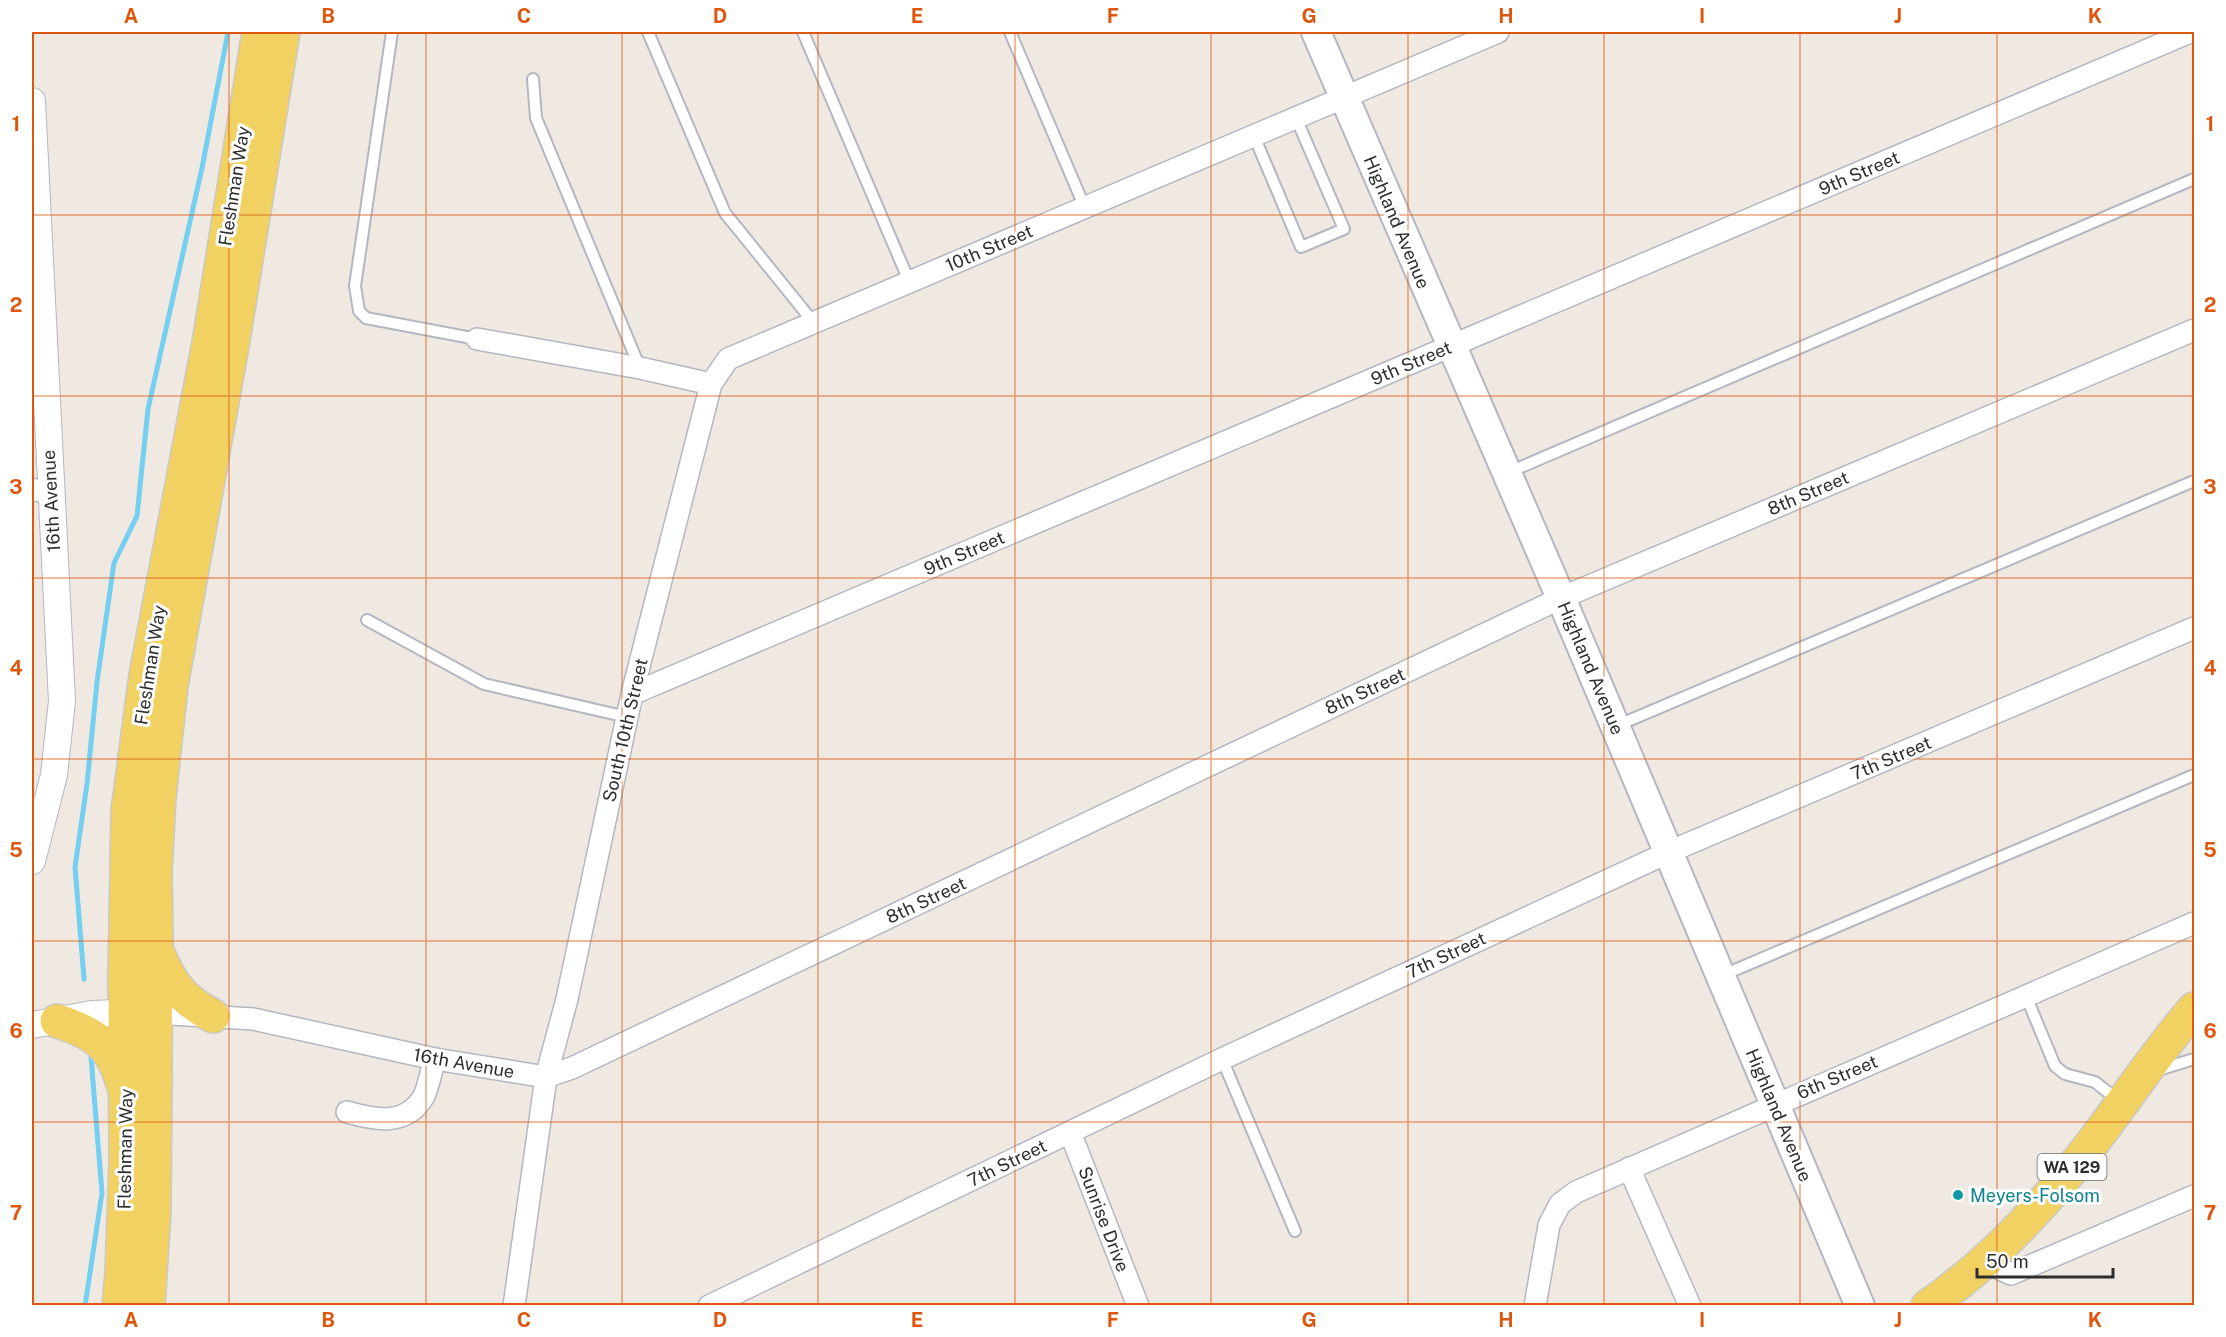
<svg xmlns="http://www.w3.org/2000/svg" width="2226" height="1337" viewBox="0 0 2226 1337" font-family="'Public Sans',sans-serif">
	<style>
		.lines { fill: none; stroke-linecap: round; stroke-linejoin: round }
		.stream { stroke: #75cff0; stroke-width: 5 }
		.service-casing { stroke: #b4b7c1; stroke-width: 14 }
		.minor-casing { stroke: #b4b7c1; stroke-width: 24 }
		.tertiary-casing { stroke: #b4b7c1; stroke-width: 28 }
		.secondary-casing { stroke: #b4b7c1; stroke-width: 32 }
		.primary-casing { stroke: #c9c9c9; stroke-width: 36 }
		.service { stroke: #fff; stroke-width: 10 }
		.minor { stroke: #fff; stroke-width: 21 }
		.tertiary { stroke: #fff; stroke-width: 26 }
		.secondary { stroke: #fff; stroke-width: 28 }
		.primary { stroke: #f2d163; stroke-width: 33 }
		.grid { fill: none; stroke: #df570e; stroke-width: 1.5; stroke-opacity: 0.55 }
		.culture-dot { fill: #0f9aa8; stroke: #fff; stroke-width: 2 }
		.labels { text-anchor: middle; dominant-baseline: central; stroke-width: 6; stroke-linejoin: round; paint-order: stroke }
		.shield { fill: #fff; stroke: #6d6d6d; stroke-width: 1.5 }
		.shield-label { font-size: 16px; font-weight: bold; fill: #2e2e2e }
		.street-label { font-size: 18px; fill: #2e2e2e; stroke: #fff }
		.culture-label { font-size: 18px; fill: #0d838f; stroke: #fff; text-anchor: start }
		.neatline { fill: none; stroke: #df570e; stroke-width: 2 }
		.grid-label { font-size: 20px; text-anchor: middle; font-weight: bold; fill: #df570e }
	</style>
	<rect width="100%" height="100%" fill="#efe9e1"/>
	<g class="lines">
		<!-- stream -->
		<g class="stream">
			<path d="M84,979L75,867L87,784L97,682L114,563L137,516L148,409L202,168L228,32"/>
			<path d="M85,1306L102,1193L91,1057"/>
		</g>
		<defs>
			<g id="service">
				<path d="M392,32L355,286L359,311L366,318L477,339"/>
				<path d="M648,32L725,213L814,323"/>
				<path d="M803,32L909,281"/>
				<path d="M1010,32L1085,208"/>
				<path d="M533,79L536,118L640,368"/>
				<path d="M1254,136L1301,247L1344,229L1296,118"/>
				<path d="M1507,473L2194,179"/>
				<path d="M367,620L484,684L627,717"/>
				<path d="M1616,726L2194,481"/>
				<path d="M1723,975L2194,775"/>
				<path d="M2026,996L2055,1066L2065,1074L2095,1082L2119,1101"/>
				<path d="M1222,1059L1295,1231"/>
				<path d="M2155,1071L2194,1059"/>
			</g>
			<g id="minor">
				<path d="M477,339L640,368L711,384"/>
				<path d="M32,489L50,494"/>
				<path d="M632,694L2190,32"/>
				<path d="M155,1013L253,1019L435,1059L546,1077L572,1068L1561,598L2194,330"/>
				<path d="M347,1112C375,1120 406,1127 424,1096C429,1085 431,1071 435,1059"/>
				<path d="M1070,1132L1138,1306"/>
				<path d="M1629,1168L1690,1306"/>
				<path d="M1983,1261L2011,1274L2194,1196"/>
				<path d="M514,1306L546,1077L567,999L632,694L711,384L728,359L1498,32"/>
				<path d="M709,1306L1222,1059L1669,852L2194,628"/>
				<path d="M1535,1306L1549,1225L1560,1204L1576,1192L2194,923"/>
			</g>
			<g id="tertiary">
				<path d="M32,101L62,701L54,775L32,861"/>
				<path d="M32,1025L92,1014L143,1012"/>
			</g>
			<path id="secondary" d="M1316,32L1561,598L1860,1306"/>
			<g id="primary">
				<path d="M157,951C170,983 182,1000 213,1016"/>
				<path d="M57,1021C94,1033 112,1044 123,1084"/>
				<path d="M119,1306L122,1273L126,1164L125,976L128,811L146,675L210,337L259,32"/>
				<path d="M148,1306L154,1210L156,938L155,871L159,797L171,686L232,346L283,32"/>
				<path d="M1928,1306C1985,1267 2040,1209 2083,1155C2121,1107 2154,1055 2194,1009"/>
			</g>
		</defs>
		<!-- service casing -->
		<use href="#service" class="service-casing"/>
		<!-- minor casing -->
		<use href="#minor" class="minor-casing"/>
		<!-- tertiary casing -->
		<use href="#tertiary" class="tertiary-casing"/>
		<!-- secondary casing -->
		<use href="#secondary" class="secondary-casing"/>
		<!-- primary casing -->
		<use href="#primary" class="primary-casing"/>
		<!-- service -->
		<use href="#service" class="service"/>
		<!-- minor -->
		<use href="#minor" class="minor"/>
		<!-- tertiary -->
		<use href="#tertiary" class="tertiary"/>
		<!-- secondary -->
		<use href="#secondary" class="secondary"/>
		<!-- primary -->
		<use href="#primary" class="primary"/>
	</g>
	<!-- grid -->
	<path class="grid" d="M229,32V1306M426,32V1306M622,32V1306M818,32V1306M1015,32V1306M1211,32V1306M1408,32V1306M1604,32V1306M1800,32V1306M1997,32V1306M32,215H2194M32,396H2194M32,578H2194M32,759H2194M32,941H2194M32,1122H2194"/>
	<!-- markers -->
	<circle class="culture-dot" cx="1958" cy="1195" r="6"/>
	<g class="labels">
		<!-- shield labels -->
		<rect class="shield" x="2037.5" y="1154" width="69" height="26" rx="4.5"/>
		<g class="shield-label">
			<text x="2072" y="1167">WA 129</text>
		</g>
		<!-- street labels -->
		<g class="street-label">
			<text transform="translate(1859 173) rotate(-23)">9th Street</text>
			<text transform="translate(234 186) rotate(-81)">Fleshman Way</text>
			<text transform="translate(1397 222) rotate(67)">Highland Avenue</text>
			<text transform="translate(989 248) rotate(-23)">10th Street</text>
			<text transform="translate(1411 363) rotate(-23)">9th Street</text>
			<text transform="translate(1808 493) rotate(-23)">8th Street</text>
			<text transform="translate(51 501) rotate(-93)">16th Avenue</text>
			<text transform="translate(964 553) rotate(-23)">9th Street</text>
			<text transform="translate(150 665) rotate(-81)">Fleshman Way</text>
			<text transform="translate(1591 668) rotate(67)">Highland Avenue</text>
			<text transform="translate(1365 691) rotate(-25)">8th Street</text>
			<text transform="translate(625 730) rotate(-77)">South 10th Street</text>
			<text transform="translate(1891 758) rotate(-23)">7th Street</text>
			<text transform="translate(926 900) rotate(-25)">8th Street</text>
			<text transform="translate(1446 955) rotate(-25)">7th Street</text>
			<text transform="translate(464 1063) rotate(10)">16th Avenue</text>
			<text transform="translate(1837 1077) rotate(-23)">6th Street</text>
			<text transform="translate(1779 1115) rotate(67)">Highland Avenue</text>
			<text transform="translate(125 1149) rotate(-89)">Fleshman Way</text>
			<text transform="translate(1007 1163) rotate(-26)">7th Street</text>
			<text transform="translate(1104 1219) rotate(69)">Sunrise Drive</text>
		</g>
		<!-- culture labels -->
		<g class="culture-label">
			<text x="1970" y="1195">Meyers-Folsom</text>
		</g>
	</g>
	<!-- border -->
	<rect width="2226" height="1337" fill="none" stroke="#ffffff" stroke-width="66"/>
	<!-- scale -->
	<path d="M1977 1268v9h136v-9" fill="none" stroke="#2e2e2e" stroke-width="3"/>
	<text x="1986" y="1268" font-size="18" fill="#2e2e2e" stroke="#ffffff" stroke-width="4.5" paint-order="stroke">50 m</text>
	<rect x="33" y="33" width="2160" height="1271" class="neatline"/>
	<g class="grid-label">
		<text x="131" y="23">A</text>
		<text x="328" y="23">B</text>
		<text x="524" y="23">C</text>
		<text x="720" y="23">D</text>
		<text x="917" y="23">E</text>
		<text x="1113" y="23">F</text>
		<text x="1309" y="23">G</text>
		<text x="1506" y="23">H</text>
		<text x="1702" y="23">I</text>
		<text x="1898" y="23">J</text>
		<text x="2095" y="23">K</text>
		<text x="16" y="131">1</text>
		<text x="2210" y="131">1</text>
		<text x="16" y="312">2</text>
		<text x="2210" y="312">2</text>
		<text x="16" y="494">3</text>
		<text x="2210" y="494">3</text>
		<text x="16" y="675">4</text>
		<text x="2210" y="675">4</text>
		<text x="16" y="857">5</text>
		<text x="2210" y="857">5</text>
		<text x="16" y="1038">6</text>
		<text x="2210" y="1038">6</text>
		<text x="16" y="1220">7</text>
		<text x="2210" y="1220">7</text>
		<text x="131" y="1327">A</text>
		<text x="328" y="1327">B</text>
		<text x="524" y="1327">C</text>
		<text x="720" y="1327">D</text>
		<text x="917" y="1327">E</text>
		<text x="1113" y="1327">F</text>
		<text x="1309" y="1327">G</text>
		<text x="1506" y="1327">H</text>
		<text x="1702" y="1327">I</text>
		<text x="1898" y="1327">J</text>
		<text x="2095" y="1327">K</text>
	</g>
</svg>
